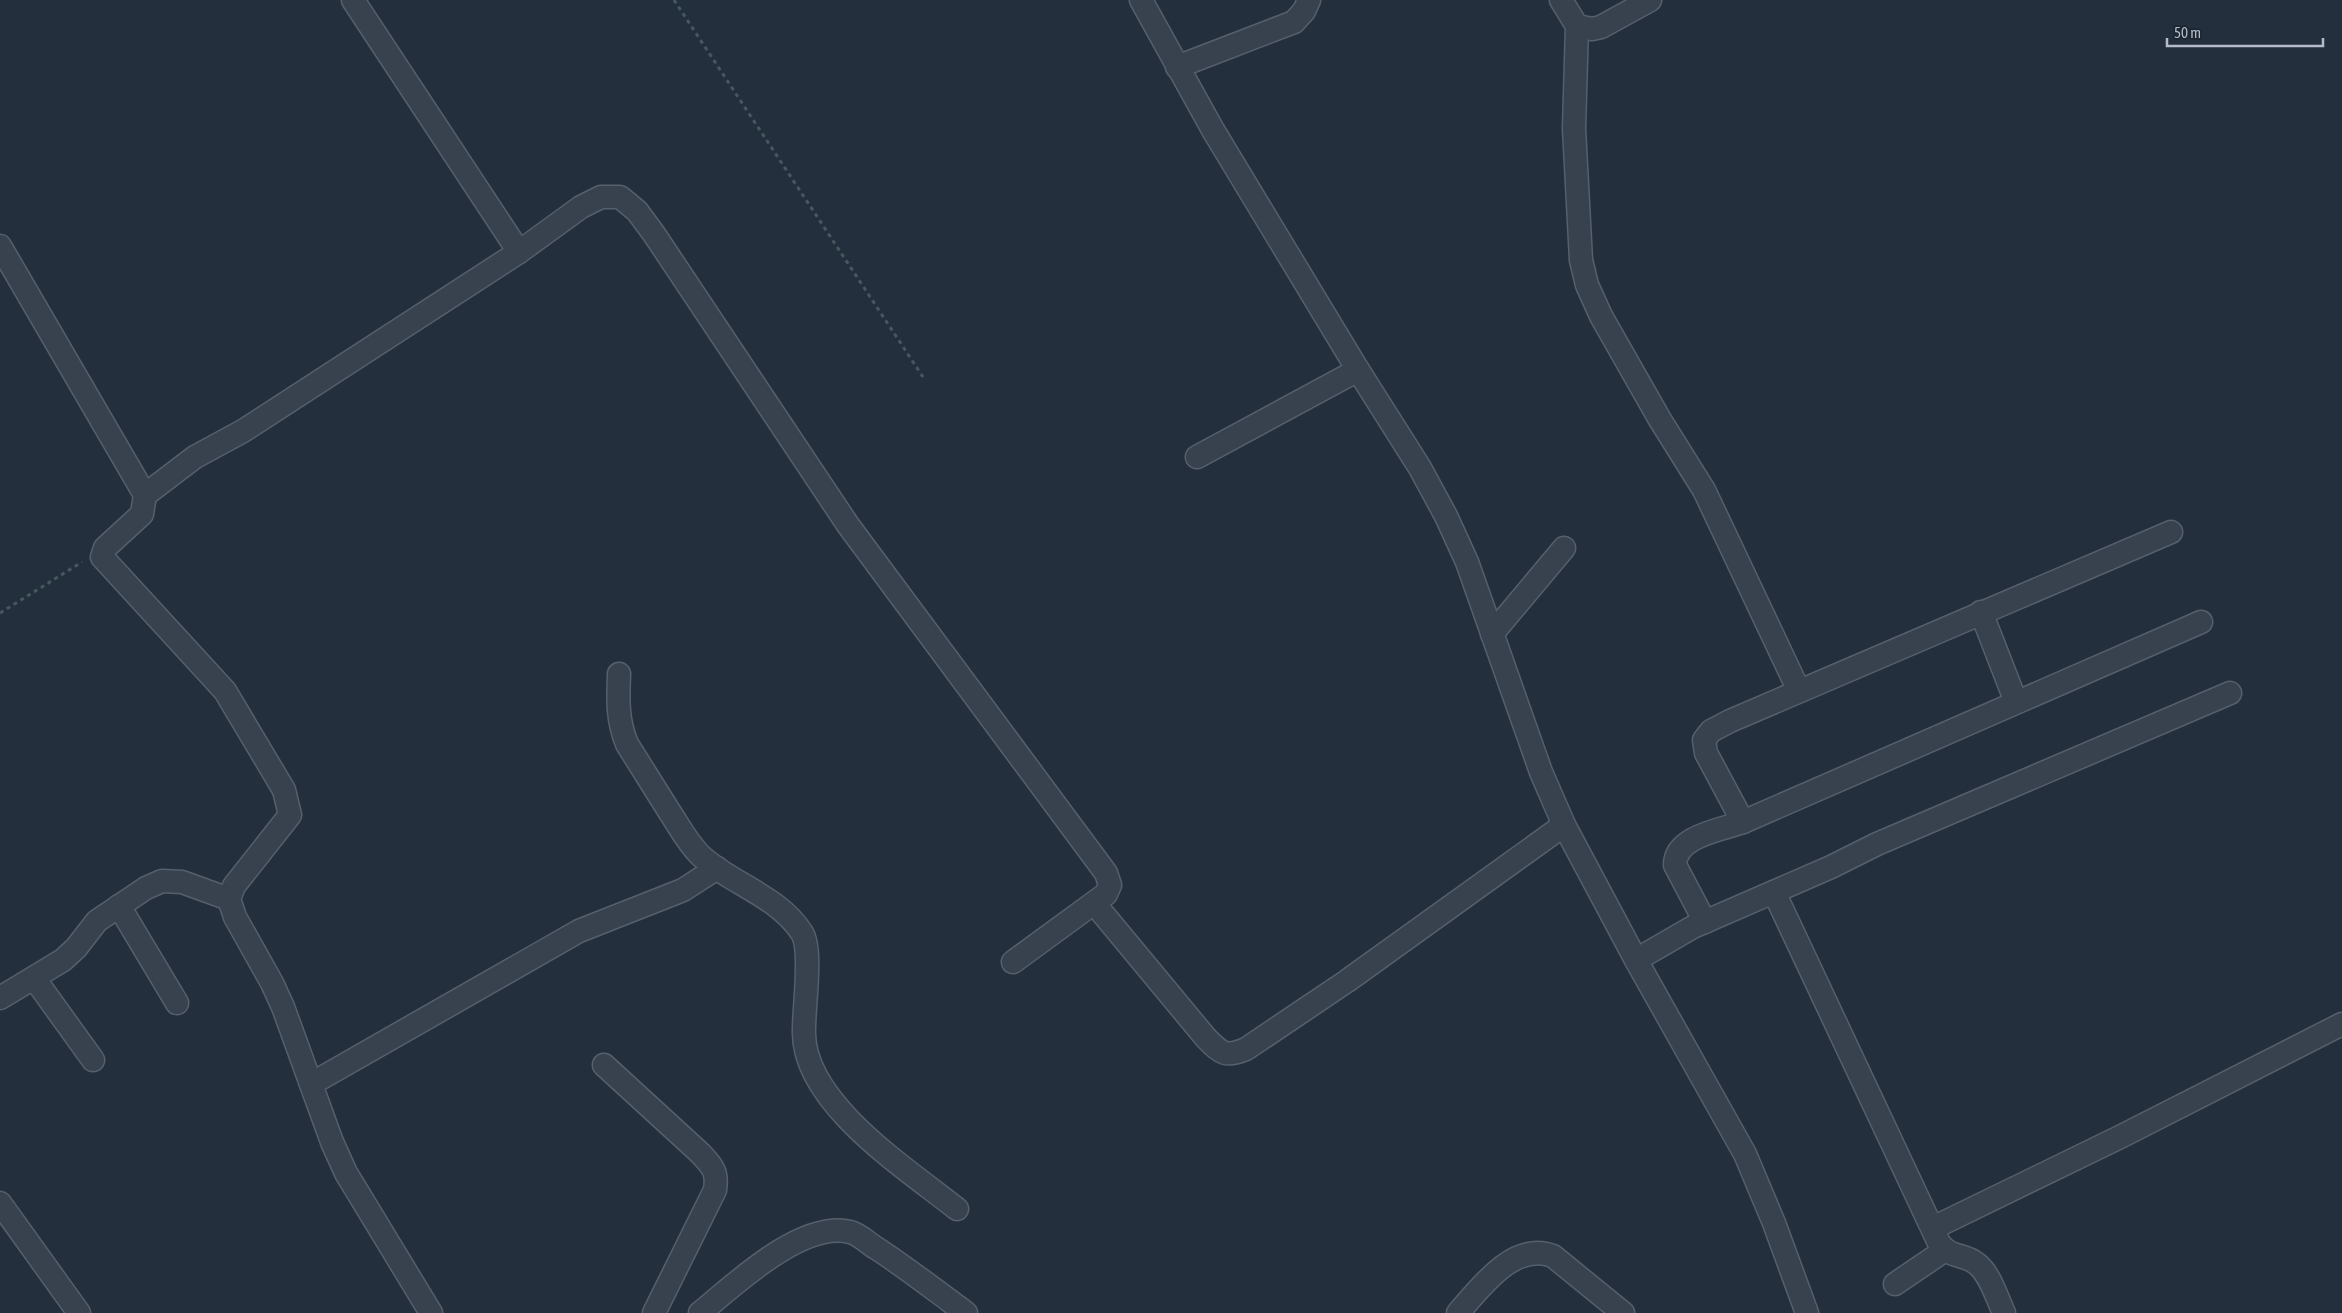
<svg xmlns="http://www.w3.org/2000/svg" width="2342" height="1313" viewBox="0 0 2342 1313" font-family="'Asap Condensed',sans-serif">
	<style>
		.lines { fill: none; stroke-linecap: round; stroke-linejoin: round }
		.minor-casing { stroke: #565f6c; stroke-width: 25 }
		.path { stroke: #44595c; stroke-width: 3; stroke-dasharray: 4 4; stroke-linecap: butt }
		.minor { stroke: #38414e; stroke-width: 22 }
	</style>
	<rect width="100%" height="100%" fill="#242f3e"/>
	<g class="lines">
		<defs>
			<g id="minor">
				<path d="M353,0L519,252"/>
				<path d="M1141,0L1213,130L1358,370L1420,468L1446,516L1467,562L1541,772L1564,825L1636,960L1745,1154L1774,1223L1807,1313"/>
				<path d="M1561,0L1577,26L1592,29L1601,27L1650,0"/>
				<path d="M1577,26L1574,128L1581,260L1587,285L1601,316L1659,418L1704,490L1799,691"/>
				<path d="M1177,67L1294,22L1304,11L1309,0"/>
				<path d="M0,246L145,495L142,514L105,548L102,557L225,691L284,790L290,815L234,886L229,899L235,917L272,983L283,1007L332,1142L346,1173L431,1313"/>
				<path d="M1197,457L1358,370"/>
				<path d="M145,495L195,457L243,431L519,252L581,207L601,197H620L637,211L654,234L848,525L1106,873L1110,885L1106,894L1013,962"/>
				<path d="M1981,612L2016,702"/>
				<path d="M1492,634L1564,548"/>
				<path d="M619,674C618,699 617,720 627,744C641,766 655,789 669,811C679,826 687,842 700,855C729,883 779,896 802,933C813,950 803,1011 804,1034C805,1104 907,1169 957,1209"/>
				<path d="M1743,822L1706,753L1704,740L1711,731L1730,721L2171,532"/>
				<path d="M1774,892L1939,1243C1951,1259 1964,1253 1977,1264C1990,1274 1997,1298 2004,1313"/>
				<path d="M1094,903L1206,1038C1221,1053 1225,1058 1246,1049L1347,981L1564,825"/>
				<path d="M119,906L177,1003"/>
				<path d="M1705,922L1675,865C1675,836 1721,830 1743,822L2201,622"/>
				<path d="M1636,960L1693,927L1831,867L1877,844L2230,693"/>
				<path d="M34,978L93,1060"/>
				<path d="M0,998L63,960L76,948L97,921L146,888L162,881L182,882L229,899"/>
				<path d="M604,1065L700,1153C712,1166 718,1171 715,1190L654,1313"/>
				<path d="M311,1084L579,931L683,890L717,868"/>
				<path d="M0,1203L79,1313"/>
				<path d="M1933,1228L2120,1137L2342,1024"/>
				<path d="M1895,1284L1945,1250"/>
				<path d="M700,1313C734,1285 802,1220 850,1232C859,1234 868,1243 876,1248C907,1268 936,1291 966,1313"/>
				<path d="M1458,1313C1481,1287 1514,1241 1553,1256L1623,1313"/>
			</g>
		</defs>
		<!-- minor casing -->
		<use href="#minor" class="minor-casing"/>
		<!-- path -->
		<g class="path">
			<path d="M674,0L923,377"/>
			<path d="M0,613L82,562"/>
		</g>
		<!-- minor -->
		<use href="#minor" class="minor"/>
	</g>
	<!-- scale -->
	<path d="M2167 38v8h156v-8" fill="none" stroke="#b4bcc9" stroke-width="2.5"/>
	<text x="2174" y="38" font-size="15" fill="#b4bcc9" stroke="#1d2633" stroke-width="4" paint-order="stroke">50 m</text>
</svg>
